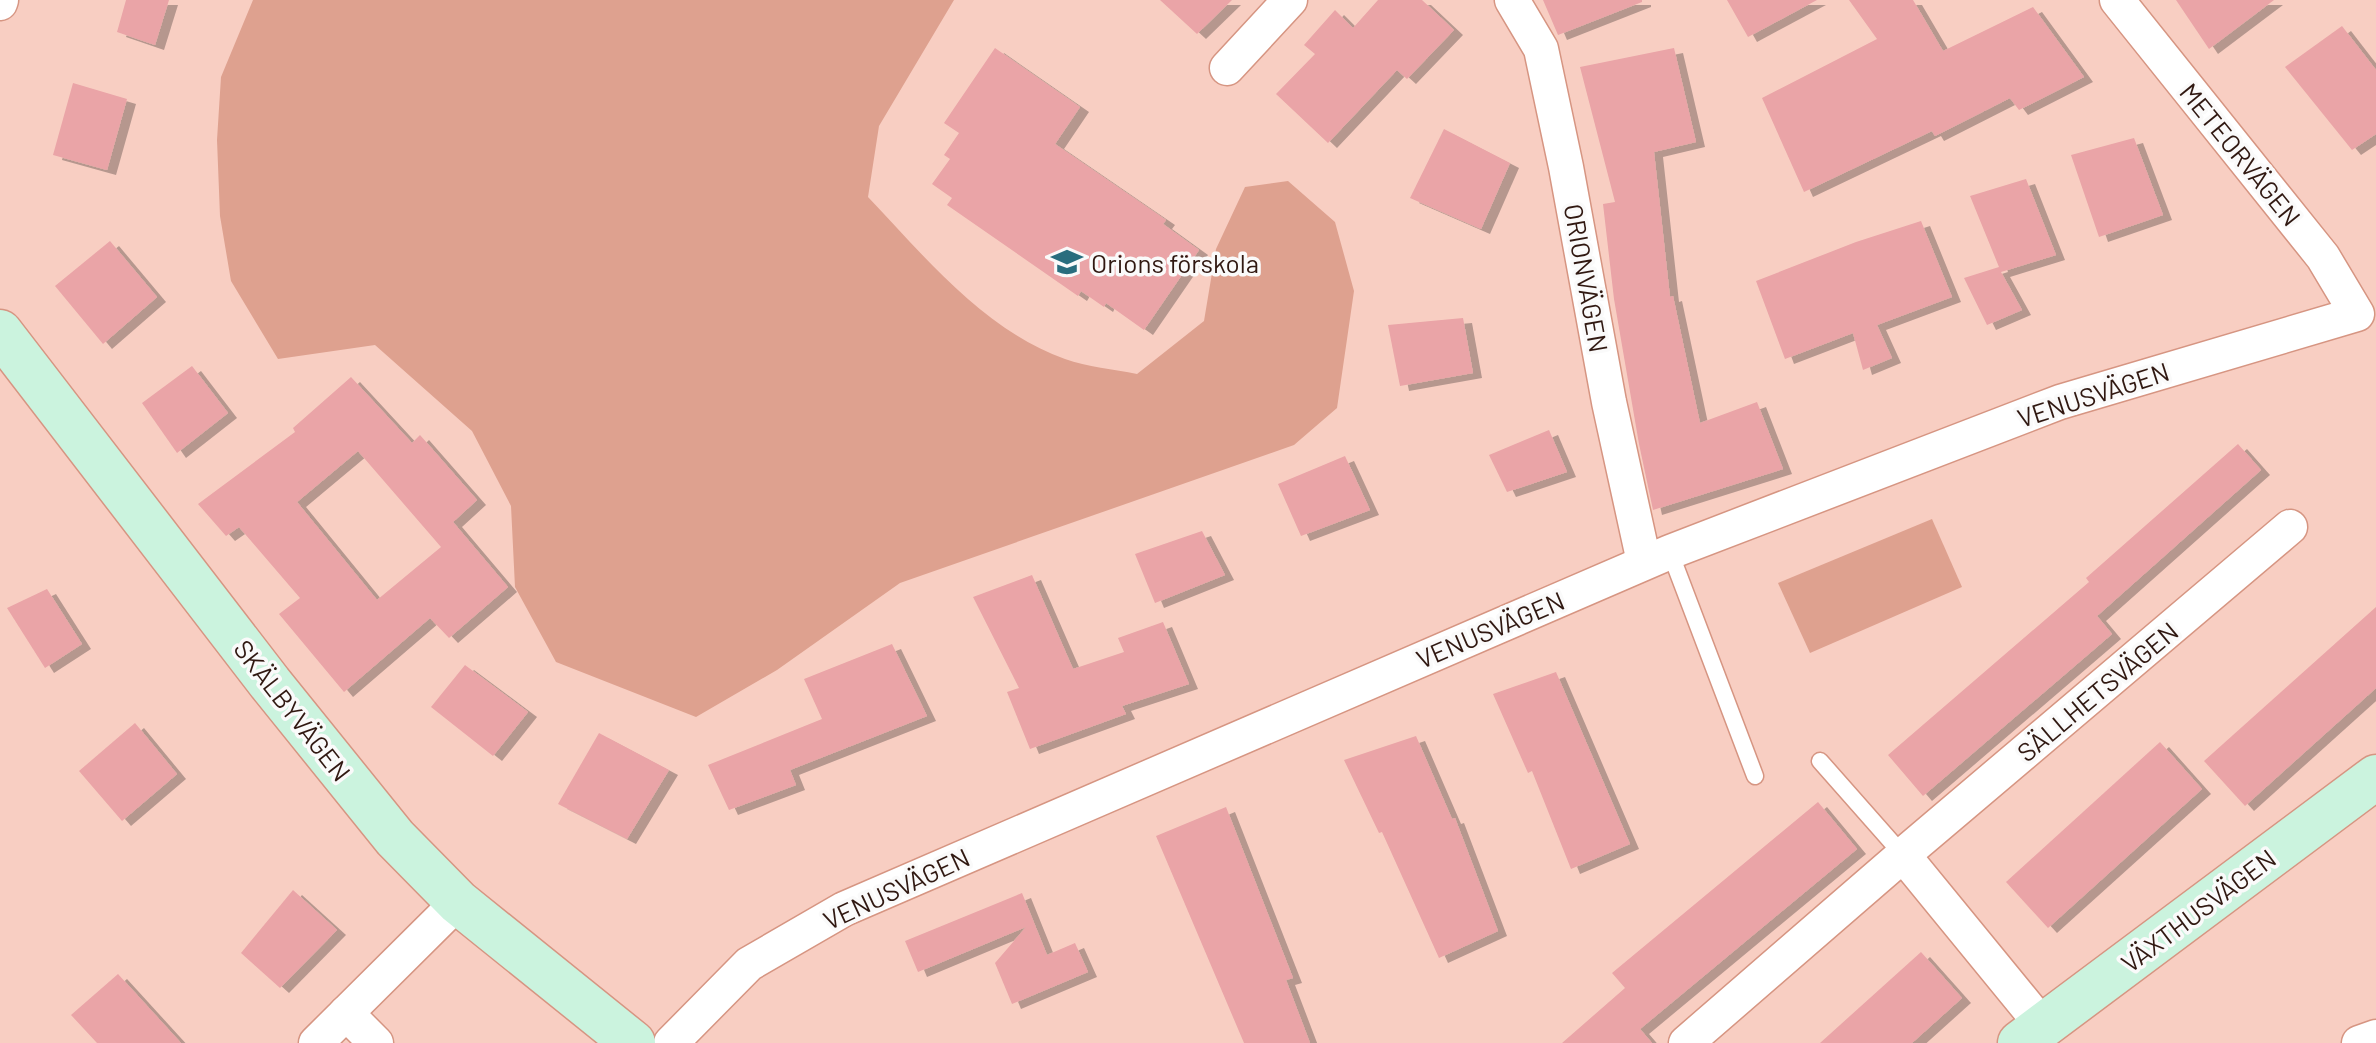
<svg xmlns="http://www.w3.org/2000/svg" width="2376" height="1043" viewBox="0 0 2376 1043" font-family="Barlow,sans-serif">
	<style>
		.green { fill: #dea18f }
		.building { fill: #eaa4a7; fill-rule: evenodd; filter: url(#shadow) }
		.lines { fill: none; stroke-linecap: round; stroke-linejoin: round }
		.lane-casing { stroke: #d69582; stroke-width: 19 }
		.street-casing { stroke: #d69582; stroke-width: 37 }
		.secondary-casing { stroke: #d69582; stroke-width: 47 }
		.lane { stroke: #fff; stroke-width: 16 }
		.street { stroke: #fff; stroke-width: 34 }
		.secondary { stroke: #cbf3de; stroke-width: 44 }
		.labels { text-anchor: middle; dominant-baseline: central; stroke-width: 7; stroke-linejoin: round; paint-order: stroke }
		.street-label { font-size: 26px; fill: #301811; stroke: #fafafa }
		.poi-label { font-size: 26px; fill: #301811; stroke: #fafafa; text-anchor: start }
	</style>
	<defs>
		<filter id="shadow"><feDropShadow dx="9" dy="5" stdDeviation="0" flood-color="#0004"/></filter>
	</defs>
	<rect width="100%" height="100%" fill="#f8cec2"/>
	<!-- green -->
	<g class="green">
		<path d="M253,0H954L879,126L868,197C926,258 984,330 1065,359C1087,367 1114,369 1137,374L1204,321L1216,249L1245,187L1288,181L1335,222L1354,291L1337,408L1294,445L900,583L777,670L696,717L556,662L515,587L511,506L472,431L375,345L278,359L231,281L220,216L217,140L221,77Z"/>
		<path d="M1932,519L1962,587L1810,653L1778,583Z"/>
	</g>
	<!-- building -->
	<g class="building">
		<path d="M126,0H169L155,45L117,32Z"/>
		<path d="M1160,0H1232L1197,34Z"/>
		<path d="M1378,0H1422L1454,30L1407,79L1397,70L1328,143L1276,94L1315,54L1304,45L1335,10L1353,28Z"/>
		<path d="M1543,0H1642V2L1558,35Z"/>
		<path d="M1727,0H1817L1748,37Z"/>
		<path d="M1849,0H1913L1943,51L2033,7L2084,77L2019,110L2010,98L1935,136L1932,131L1804,192L1762,98L1877,39Z"/>
		<path d="M2176,0H2274L2209,49Z"/>
		<path d="M2342,26L2376,70V134L2352,150L2285,67Z"/>
		<path d="M995,48L1080,107L1055,144L1166,220L1163,224L1199,250L1144,330L1106,303L1104,307L1081,291L1078,296L947,205L952,198L932,184L950,159L944,155L959,133L944,123Z"/>
		<path d="M1674,48L1696,142L1654,152L1670,297L1673,296L1700,423L1757,402L1783,469L1653,510L1639,444L1614,299L1603,204L1615,202L1580,67Z"/>
		<path d="M73,83L127,99L107,170L53,155Z"/>
		<path d="M1444,129L1510,163L1481,229L1410,198Z"/>
		<path d="M2134,138L2163,215L2099,237L2071,155Z"/>
		<path d="M2026,179L2056,255L2001,272L2022,310L1987,325L1964,278L1999,267L1970,196Z"/>
		<path d="M1921,221L1952,297L1877,325L1892,358L1863,370L1853,333L1785,359L1756,281L1856,242Z"/>
		<path d="M110,241L157,297L103,344L55,286Z"/>
		<path d="M1463,318L1473,373L1400,386L1388,325Z"/>
		<path d="M192,366L228,413L177,453L142,403Z"/>
		<path d="M351,377L412,443L420,435L477,500L453,522L508,587L449,638L430,618L344,692L279,614L300,598L239,527L226,536L198,504L295,432L293,428ZM358,451L441,547L377,600L297,502Z"/>
		<path d="M1549,430L1567,472L1507,492L1489,455Z"/>
		<path d="M2238,444L2261,470L2097,616L2112,634L1923,796L1888,755L2089,582L2086,578Z"/>
		<path d="M1345,456L1370,510L1301,536L1278,484Z"/>
		<path d="M1202,531L1225,575L1155,603L1135,554Z"/>
		<path d="M1032,575L1073,669L1124,652L1118,638L1163,622L1189,684L1122,706L1126,714L1030,749L1007,692L1019,688L973,597Z"/>
		<path d="M47,589L82,644L45,668L7,608Z"/>
		<path d="M2376,607V688L2245,806L2204,761Z"/>
		<path d="M892,644L927,716L790,770L796,785L729,810L708,765L822,719L804,679Z"/>
		<path d="M465,665L528,712L493,756L431,707Z"/>
		<path d="M1556,672L1630,844L1571,869L1532,771L1528,773L1493,694Z"/>
		<path d="M135,723L177,774L122,821L79,771Z"/>
		<path d="M599,733L669,770L627,839L558,804Z"/>
		<path d="M1416,736L1452,819L1455,818L1498,931L1439,958L1382,832L1379,833L1344,760Z"/>
		<path d="M2160,742L2202,789L2048,928L2006,882Z"/>
		<path d="M1818,802L1857,849L1640,1029L1652,1043H1562L1625,988L1612,973Z"/>
		<path d="M1226,807L1293,978L1286,980L1310,1043H1244L1156,836Z"/>
		<path d="M293,890L337,930L280,988L241,953Z"/>
		<path d="M1022,893L1047,955L1075,943L1088,972L1012,1004L995,963L1026,927L918,972L905,941Z"/>
		<path d="M1921,952L1962,998L1912,1043H1820Z"/>
		<path d="M118,974L181,1043H97L71,1015Z"/>
	</g>
	<g class="lines">
		<defs>
			<g id="lane">
				<path d="M1670,552L1755,776"/>
				<path d="M1820,761L1903,855"/>
			</g>
			<g id="street">
				<path d="M1512,0L1541,49L1566,167L1609,402L1644,562"/>
				<path d="M0,3L1,0"/>
				<path d="M1227,68L1290,0"/>
				<path d="M1903,855L2043,1026"/>
				<path d="M346,1013L376,1043"/>
				<path d="M316,1043L458,902"/>
				<path d="M671,1043L749,964L844,909L1670,552L2060,402L2357,314L2323,257L2117,0"/>
				<path d="M1686,1043L1903,855L2290,527"/>
				<path d="M2359,1043L2376,1037"/>
			</g>
			<g id="secondary">
				<path d="M0,332L270,683L395,838L458,902L633,1043"/>
				<path d="M2020,1043L2376,777"/>
			</g>
		</defs>
		<!-- lane casing -->
		<use href="#lane" class="lane-casing"/>
		<!-- street casing -->
		<use href="#street" class="street-casing"/>
		<!-- secondary casing -->
		<use href="#secondary" class="secondary-casing"/>
		<!-- lane -->
		<use href="#lane" class="lane"/>
		<!-- street -->
		<use href="#street" class="street"/>
		<!-- secondary -->
		<use href="#secondary" class="secondary"/>
	</g>
	<!-- icons -->
	<defs>
		<symbol id="school-bare" viewBox="-9 -9 18 18"><path d="M0-5L7-2L0 1L-7-2ZM-4 1L0 2.5L4 1V4Q0 6-4 4Z" fill="#296d7e" stroke="#fafafa" stroke-width="2.5" paint-order="stroke"/></symbol>
	</defs>
	<g fill-rule="evenodd">
		<use href="#school-bare" x="1045" y="240" width="44" height="44"/>
	</g>
	<g class="labels">
		<!-- street labels -->
		<g class="street-label">
			<text transform="translate(2241 154) rotate(51)">METEORVÄGEN</text>
			<text transform="translate(1587 278) rotate(80)">ORIONVÄGEN</text>
			<text transform="translate(2093 394) rotate(-18)">VENUSVÄGEN</text>
			<text transform="translate(1490 629) rotate(-23)">VENUSVÄGEN</text>
			<text transform="translate(2097 691) rotate(-40)">SÄLLHETSVÄGEN</text>
			<text transform="translate(293 710) rotate(52)">SKÄLBYVÄGEN</text>
			<text transform="translate(896 888) rotate(-25)">VENUSVÄGEN</text>
			<text transform="translate(2198 910) rotate(-37)">VÄXTHUSVÄGEN</text>
		</g>
		<!-- poi labels -->
		<g class="poi-label">
			<text x="1091" y="262">Orions förskola</text>
		</g>
	</g>
</svg>
